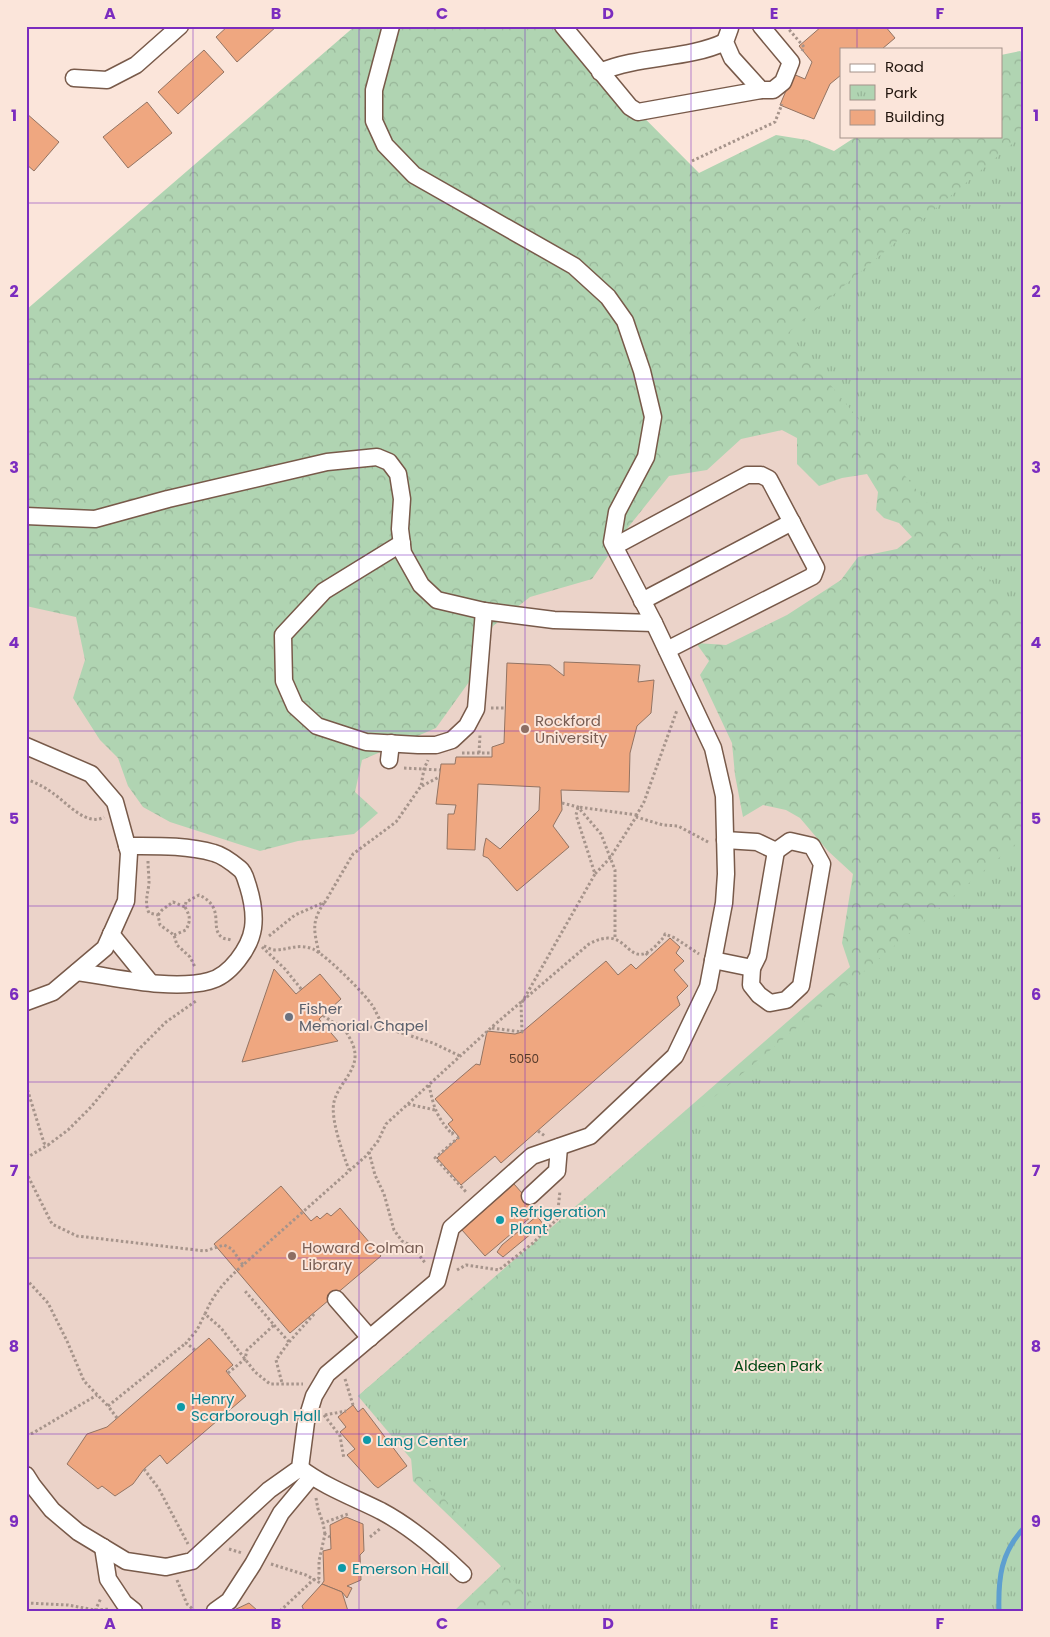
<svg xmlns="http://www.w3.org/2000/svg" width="1050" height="1637" viewBox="0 0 1050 1637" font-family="Poppins,sans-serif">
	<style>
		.education { fill: #ebd3c9 }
		.forest { fill: url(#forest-crowns) }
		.park { fill: url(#park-tufts) }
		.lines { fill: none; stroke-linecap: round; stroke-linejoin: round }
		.stream { stroke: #5d9fd0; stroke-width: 5 }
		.building { fill: #efa780; stroke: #937463 }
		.minor-casing { stroke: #785a4a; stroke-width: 19 }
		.path { stroke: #a6948b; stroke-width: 3; stroke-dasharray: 2.5 2.5; stroke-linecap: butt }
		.minor { stroke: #fff; stroke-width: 16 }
		.grid { fill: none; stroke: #7b2cbf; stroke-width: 1; stroke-opacity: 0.55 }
		.education-dot { fill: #8d6e63; stroke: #fbe5da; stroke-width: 2 }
		.worship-dot { fill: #6b7280; stroke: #fbe5da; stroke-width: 2 }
		.culture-dot { fill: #0f9aa8; stroke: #fbe5da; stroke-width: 2 }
		.labels { text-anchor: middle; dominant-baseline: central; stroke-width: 4; stroke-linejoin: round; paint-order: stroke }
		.number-label { font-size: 12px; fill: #553a2b }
		.education-label { font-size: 15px; fill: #785e54; stroke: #fbe5da; text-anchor: start }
		.worship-label { font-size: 15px; fill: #5b616d; stroke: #fbe5da; text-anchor: start }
		.culture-label { font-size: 15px; fill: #0d838f; stroke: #fbe5da; text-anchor: start }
		.park-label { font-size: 15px; fill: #014814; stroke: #fbe5da }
		.neatline { fill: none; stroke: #7b2cbf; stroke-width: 2 }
		.grid-label { font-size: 16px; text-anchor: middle; font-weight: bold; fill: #7b2cbf }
	</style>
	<defs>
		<pattern id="forest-crowns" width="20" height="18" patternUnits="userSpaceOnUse" patternTransform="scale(1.25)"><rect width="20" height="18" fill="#b0d4b2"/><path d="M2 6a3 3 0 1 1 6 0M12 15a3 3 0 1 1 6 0" fill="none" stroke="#97b598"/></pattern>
		<pattern id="park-tufts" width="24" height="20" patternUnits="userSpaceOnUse" patternTransform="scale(1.25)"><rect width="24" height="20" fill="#b0d4b2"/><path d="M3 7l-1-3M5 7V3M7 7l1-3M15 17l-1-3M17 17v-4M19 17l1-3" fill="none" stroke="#97b598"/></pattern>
	</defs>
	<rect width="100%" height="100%" fill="#fbe5da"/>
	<!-- education -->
	<path class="education" d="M514,26L1024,621L539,1611H26V327Z"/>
	<!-- forest -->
	<path class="forest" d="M355,26H553L699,173L776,135L807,140L834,151L857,136H1001V55L1020,51L1024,54V1611H454L501,1566L413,1481L409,1434L375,1403L358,1396L850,967L842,943L853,874L828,851L800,818L786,810L763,805L743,817L735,775L732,743L700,675L709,661L696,643L726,645L787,615L841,580L858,557L897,549L912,537L899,523L884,518L876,510L878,492L867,474L842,478L819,486L797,464V438L782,430L741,439L707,470L669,476L626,530L592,579L530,597L493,626L469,682L436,728L362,760L355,792L378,813L354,834L298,841L260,851L170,822L143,807L128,786L118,758L100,740L73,698L85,660L76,617L26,606V310Z"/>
	<!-- park -->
	<g class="park">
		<path d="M1024,134V621L788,333Z"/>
		<path d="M1024,837V1611H539L358,1396Z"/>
	</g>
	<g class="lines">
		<!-- stream -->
		<path class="stream" d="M999,1611C998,1578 1001,1552 1024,1528"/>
	</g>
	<!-- building -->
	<g class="building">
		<path d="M228,26H277L237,62L216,37Z"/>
		<path d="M822,26H885L895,38L882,49H841V75L830,84L814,119L780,105L793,74L805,79L812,62L799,46Z"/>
		<path d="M204,50L224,72L178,114L158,92Z"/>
		<path d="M147,102L172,133L128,168L103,137Z"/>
		<path d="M26,113L59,142L34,171L26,164Z"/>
		<path d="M564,662L640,665L638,682L654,680L651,713L637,726L630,753L629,792L561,790L562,810L553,826L569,847L517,891L488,858L483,856L484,847L486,838L500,849L539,810L540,787L478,784L475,850L447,849L448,814H454L456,805L436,804L441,764H455L456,757H492V747L504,743L507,663L550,665L564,676Z"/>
		<path d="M670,938L680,947L676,953L684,961L674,970L688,986L677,997L680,1005L501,1163L495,1156L461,1185L437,1158L459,1137L448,1124L453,1120L435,1099L476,1064L480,1065L487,1031L515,1034L522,1032L606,961L618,975L631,964L636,969Z"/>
		<path d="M274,969L296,994L320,974L341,999L319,1019L338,1041L242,1062Z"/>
		<path d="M514,1184L538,1211L485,1256L462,1230Z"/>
		<path d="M281,1186L311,1221L317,1216L320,1219L327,1213L331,1216L340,1208L381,1256L290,1333L214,1244Z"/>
		<path d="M537,1216L543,1224L503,1257L497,1252L502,1245Z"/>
		<path d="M209,1338L233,1365L226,1371L246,1396L167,1464L160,1455L144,1469L133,1484L115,1496L102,1486L98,1489L67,1464L87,1434L107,1427Z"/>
		<path d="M353,1405L358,1412L363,1408L407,1466L378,1488L374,1485L347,1455L355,1449L340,1432L346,1427L338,1417Z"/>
		<path d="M346,1517L363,1524L364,1551L360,1555L361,1580L347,1586L352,1588L347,1598L342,1592L322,1584L324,1581L323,1551L331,1549L330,1525Z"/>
		<path d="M322,1584L342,1592L348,1611H304L302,1606Z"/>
		<path d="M249,1603L258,1611H232Z"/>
	</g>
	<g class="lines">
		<defs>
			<g id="minor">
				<path d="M563,26L630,107L638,112L761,90"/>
				<path d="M730,28L725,42L732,58L761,90H773L783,82L791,62L761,26"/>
				<path d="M600,72C640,55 686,60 725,42"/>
				<path d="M74,78L107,80L136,65L180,26"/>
				<path d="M26,516L95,519L168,499L327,462L377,457L389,462L398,474L402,499L400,529L403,553L421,585L437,600L484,611L554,620L654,623"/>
				<path d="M402,543L324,591L283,635L284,681L295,706L317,726L366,742L418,745H436L452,740L467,726L476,709L484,611"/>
				<path d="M615,546L747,475H761L769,479L816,568L813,576L667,650"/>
				<path d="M642,601L792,522"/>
				<path d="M26,746L91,774L115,802L129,853L126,901L105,948L53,992L26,1002"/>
				<path d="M389,760L391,743"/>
				<path d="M111,934L150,982"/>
				<path d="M713,960L752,968L758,956L776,851L757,842L725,840"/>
				<path d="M752,968L751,985L759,995L770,1003L786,1000L801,986L822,864L812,846L790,841L776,851"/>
				<path d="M77,972C116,977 170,991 209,981C230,976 250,948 253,928C255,914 252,899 248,886C246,881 245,873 240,869C234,864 222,855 214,853C187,845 156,846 127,846"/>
				<path d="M530,1196L557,1171L559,1147"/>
				<path d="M336,1299L370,1338"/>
				<path d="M300,1468C325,1487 353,1497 381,1511C411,1527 438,1550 463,1574"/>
				<path d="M26,1475L33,1486L52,1510L78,1532L126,1561L166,1567L192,1561L269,1490L300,1468L306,1422L314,1396L327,1374L437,1281L451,1228L532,1156L590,1136L675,1056L708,987L724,903L726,874L724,796L713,748L654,623L612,542L617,512L646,457L653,417L642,371L625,321L608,297L574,266L414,175L385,145L374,121V90L391,26"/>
				<path d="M103,1547L108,1579L124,1603L134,1611"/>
				<path d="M215,1611L229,1601L253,1564L281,1513L311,1477"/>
			</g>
		</defs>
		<!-- minor casing -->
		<use href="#minor" class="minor-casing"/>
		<!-- path -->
		<g class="path">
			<path d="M786,26L804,47L802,51"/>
			<path d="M692,161L775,122L782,104"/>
			<path d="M491,708H505"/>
			<path d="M462,753H492"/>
			<path d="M479,753L480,735"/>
			<path d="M404,768L440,770"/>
			<path d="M26,779C36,783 45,787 54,794C67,803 87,827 104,817"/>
			<path d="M422,786L439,777"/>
			<path d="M562,803L578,807L601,834L615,870V939"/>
			<path d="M637,815L578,807L576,815L595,874L610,858L636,817L663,825L678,826L710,843"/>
			<path d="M636,816L644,802L677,710"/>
			<path d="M148,861C148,868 149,876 149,883C148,894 144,902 149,913L158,915L160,925L174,935L177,945L190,957L195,967"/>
			<path d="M158,915L162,910L173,902L185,907"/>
			<path d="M174,935L186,930C191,920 190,916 185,907L186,902L199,895C227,908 208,929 223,938C225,939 228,939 231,940"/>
			<path d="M269,936L295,915L325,902L353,854L396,822L421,786L424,769L428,760"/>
			<path d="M264,946C267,947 271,950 275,950C289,950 297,943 313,949C326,955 364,993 372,1005C378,1014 379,1023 389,1029L433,1043L460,1056"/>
			<path d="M262,947L285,969L302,990"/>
			<path d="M319,953C314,931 311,922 324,903"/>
			<path d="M646,953L649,957"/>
			<path d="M323,1015C348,1036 359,1024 386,1028"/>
			<path d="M344,1028C347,1034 351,1039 353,1045C362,1069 339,1081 334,1102C330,1118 343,1154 349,1170"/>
			<path d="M492,1028L522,1032L521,1004L595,874"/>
			<path d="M26,1085L44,1143L48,1145L68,1130L91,1107L137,1051L166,1022L196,1001"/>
			<path d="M429,1085C434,1108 436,1116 452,1134L454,1131"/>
			<path d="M408,1104L435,1110"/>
			<path d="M538,1131L545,1136"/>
			<path d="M459,1137L435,1158L467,1193"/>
			<path d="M369,1152L375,1175L384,1194L394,1230L402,1241L412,1246L426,1264"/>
			<path d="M26,1158L48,1145"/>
			<path d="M26,1172L52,1224L77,1236L205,1251L224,1245L232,1249L243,1265L366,1156L378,1141L386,1124L493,1026L589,944C625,924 626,962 646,953C653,950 659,942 664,937L665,934L675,938L699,954"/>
			<path d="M243,1265C226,1280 214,1293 205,1314L221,1328L255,1372L270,1384H303"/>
			<path d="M457,1270L466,1265L499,1270L533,1243L557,1219L560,1191"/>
			<path d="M26,1279L48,1303L67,1341L84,1381L108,1406"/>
			<path d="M274,1325L289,1342L276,1360L282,1383"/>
			<path d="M289,1342L315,1313"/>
			<path d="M195,1350L186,1343L197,1330L205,1314"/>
			<path d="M228,1373L245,1359L247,1350L274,1325L245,1291"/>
			<path d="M345,1379L353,1405"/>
			<path d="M324,1415L340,1436L344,1459"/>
			<path d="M325,1415L346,1411"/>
			<path d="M117,1418L108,1406L186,1343"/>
			<path d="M26,1435L33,1433L97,1395"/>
			<path d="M144,1469L159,1489L188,1544"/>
			<path d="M316,1498L318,1509L323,1523"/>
			<path d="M325,1534L323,1523L348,1514"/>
			<path d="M370,1537L381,1528"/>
			<path d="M229,1549L242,1553"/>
			<path d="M271,1564L306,1575L322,1584"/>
			<path d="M177,1580L187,1604L195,1611"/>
			<path d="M26,1603L68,1605L95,1610L110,1609"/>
			<path d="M95,1611L101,1598"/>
			<path d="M280,1611L313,1580L319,1578V1561L325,1534L330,1537"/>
		</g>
		<!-- minor -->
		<use href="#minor" class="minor"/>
	</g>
	<!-- grid -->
	<path class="grid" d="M193,26V1611M359,26V1611M525,26V1611M691,26V1611M857,26V49M857,136V1611M26,203H1024M26,379H1024M26,555H1024M26,731H1024M26,906H1024M26,1082H1024M26,1258H1024M26,1434H1024"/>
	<!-- markers -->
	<g class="education-dot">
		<circle cx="525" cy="729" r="5"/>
		<circle cx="292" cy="1256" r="5"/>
	</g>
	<circle class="worship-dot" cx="289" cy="1017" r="5"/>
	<g class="culture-dot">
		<circle cx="500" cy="1220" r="5"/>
		<circle cx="181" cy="1407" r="5"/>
		<circle cx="367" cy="1440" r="5"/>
		<circle cx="342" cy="1568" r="5"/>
	</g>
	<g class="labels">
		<!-- number labels -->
		<g class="number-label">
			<text x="524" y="1058">5050</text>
		</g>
		<!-- education labels -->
		<g class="education-label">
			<text x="535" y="720">Rockford<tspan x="535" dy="17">University</tspan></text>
			<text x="302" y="1247">Howard Colman<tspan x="302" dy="17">Library</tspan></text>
		</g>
		<!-- worship labels -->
		<g class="worship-label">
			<text x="299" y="1008">Fisher<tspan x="299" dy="17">Memorial Chapel</tspan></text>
		</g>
		<!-- culture labels -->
		<g class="culture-label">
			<text x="510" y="1211">Refrigeration<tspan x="510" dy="17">Plant</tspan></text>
			<text x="191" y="1398">Henry<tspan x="191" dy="17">Scarborough Hall</tspan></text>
			<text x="377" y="1440">Lang Center</text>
			<text x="352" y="1568">Emerson Hall</text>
		</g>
		<!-- park labels -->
		<g class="park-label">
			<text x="778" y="1365">Aldeen Park</text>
		</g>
	</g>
	<!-- border -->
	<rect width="1050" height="1637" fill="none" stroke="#fbe5da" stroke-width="55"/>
	<!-- legend -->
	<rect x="840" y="48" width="162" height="90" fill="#fbe5da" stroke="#a49289"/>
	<rect x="850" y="64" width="25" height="8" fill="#ffffff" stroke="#a49289"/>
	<text x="885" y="72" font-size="15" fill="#22160f">Road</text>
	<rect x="850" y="85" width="25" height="15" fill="url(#park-tufts)" stroke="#a49289"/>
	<text x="885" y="98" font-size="15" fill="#22160f">Park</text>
	<rect x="850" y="110" width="25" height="15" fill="#efa780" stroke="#a49289"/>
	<text x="885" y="122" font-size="15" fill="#22160f">Building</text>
	<rect x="28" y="28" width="994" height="1582" class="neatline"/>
	<g class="grid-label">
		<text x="110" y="19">A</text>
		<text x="276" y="19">B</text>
		<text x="442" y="19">C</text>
		<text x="608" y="19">D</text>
		<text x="774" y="19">E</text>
		<text x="940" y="19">F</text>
		<text x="14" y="121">1</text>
		<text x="1036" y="121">1</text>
		<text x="14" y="297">2</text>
		<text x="1036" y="297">2</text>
		<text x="14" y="473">3</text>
		<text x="1036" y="473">3</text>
		<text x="14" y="648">4</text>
		<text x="1036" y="648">4</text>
		<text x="14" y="824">5</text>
		<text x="1036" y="824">5</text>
		<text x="14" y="1000">6</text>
		<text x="1036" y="1000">6</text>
		<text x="14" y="1176">7</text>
		<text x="1036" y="1176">7</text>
		<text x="14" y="1352">8</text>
		<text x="1036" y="1352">8</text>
		<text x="14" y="1527">9</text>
		<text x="1036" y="1527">9</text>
		<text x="110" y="1629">A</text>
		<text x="276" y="1629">B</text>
		<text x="442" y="1629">C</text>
		<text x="608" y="1629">D</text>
		<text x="774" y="1629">E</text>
		<text x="940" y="1629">F</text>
	</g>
</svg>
